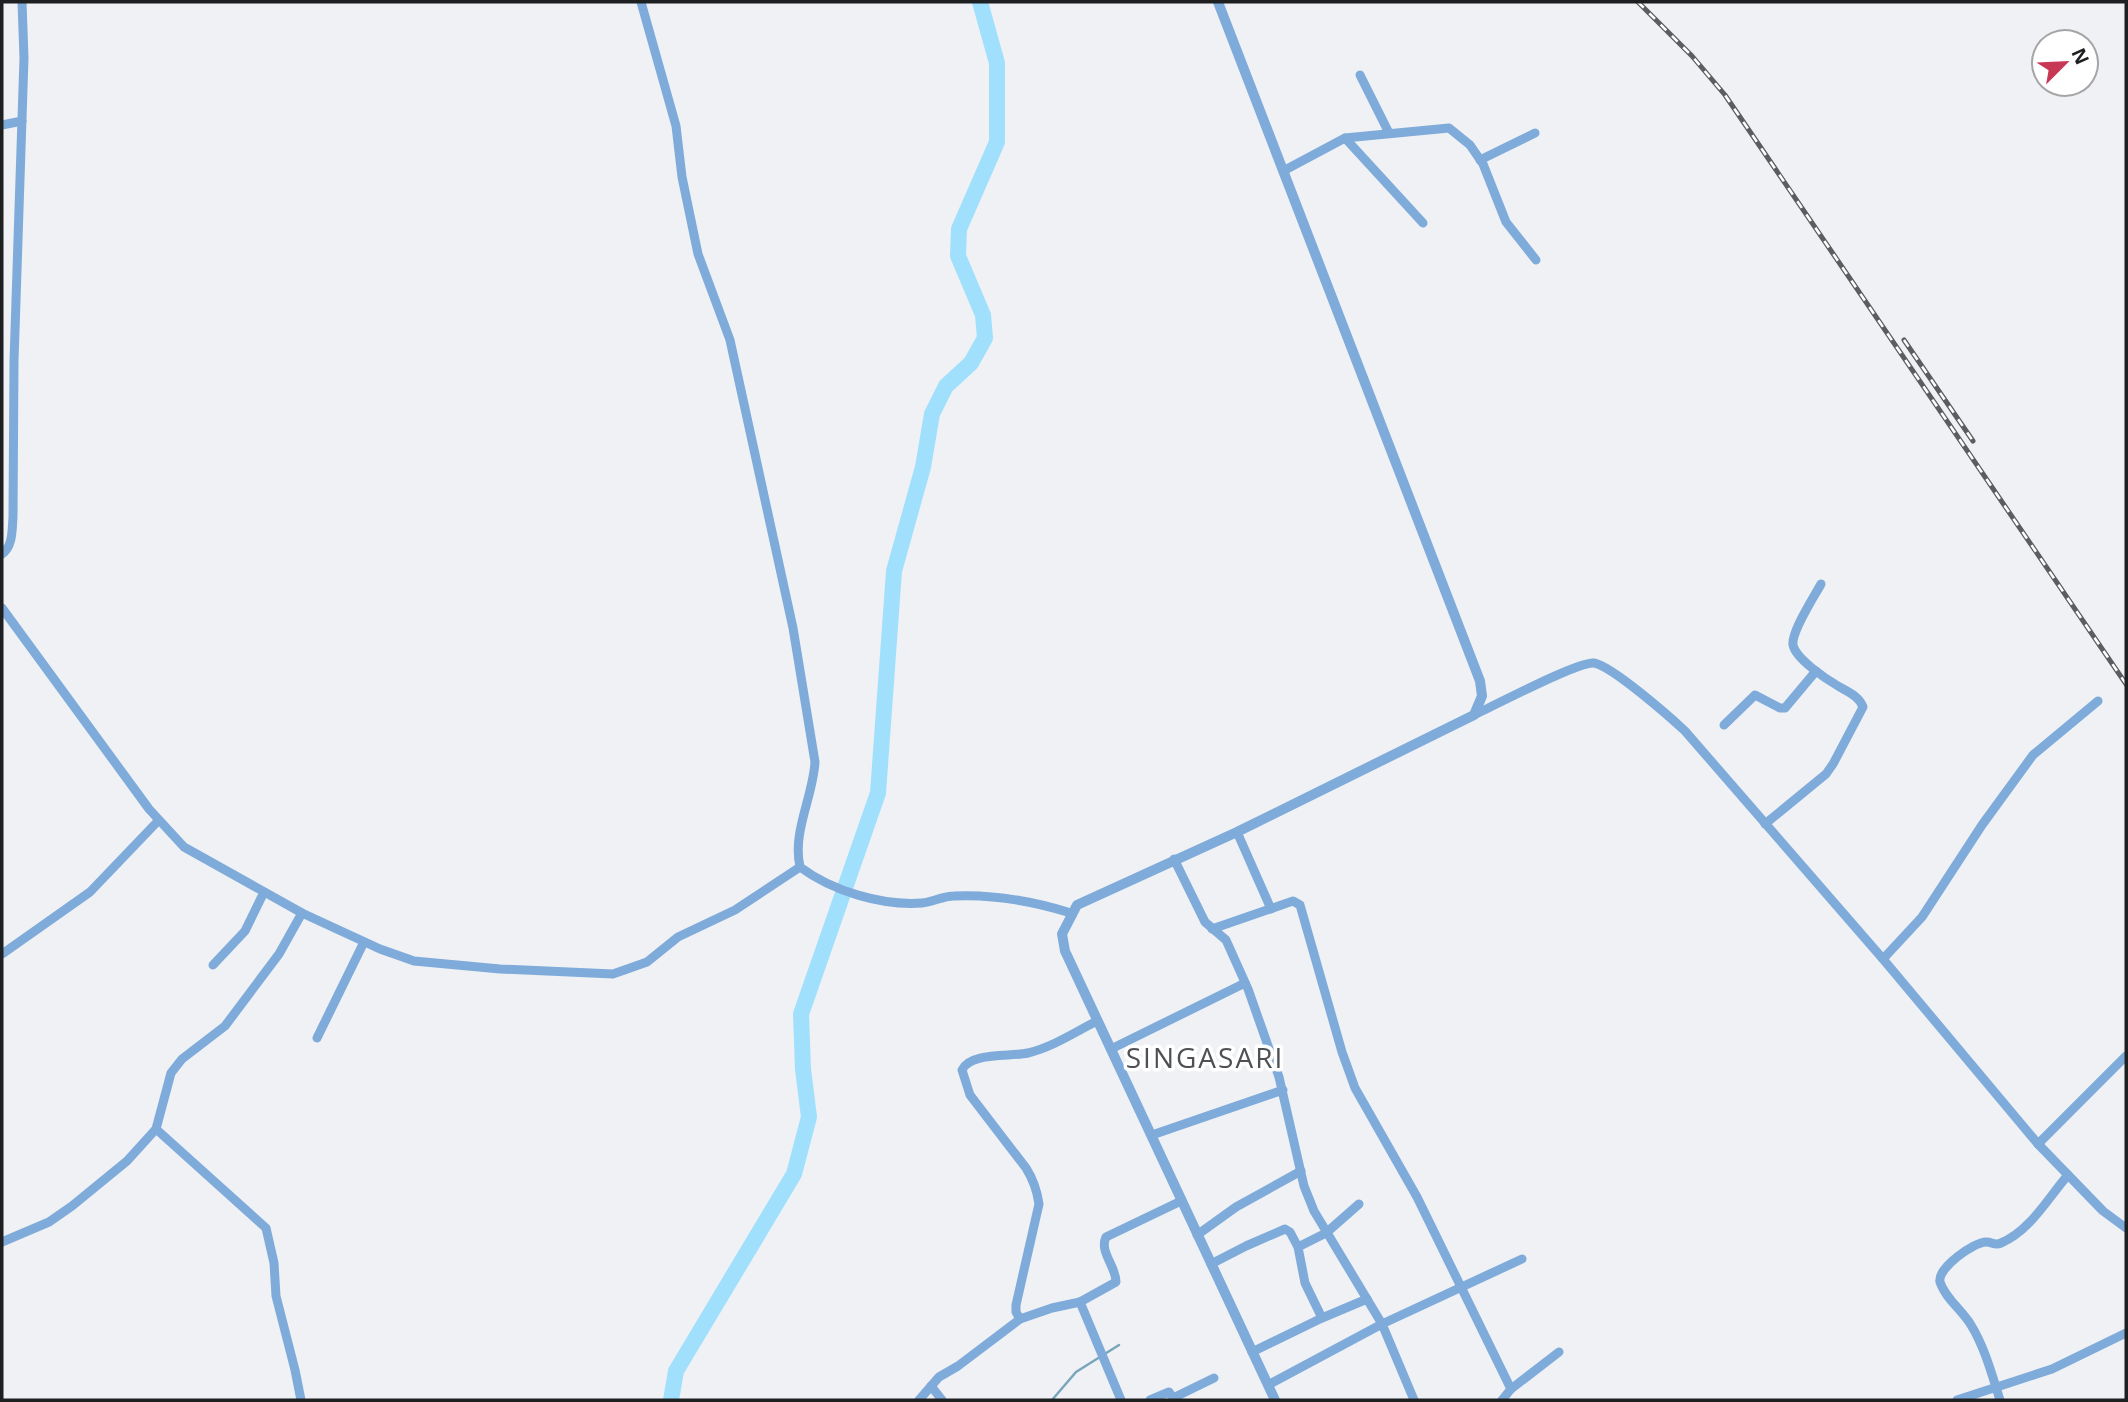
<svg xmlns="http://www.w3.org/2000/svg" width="2128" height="1402" viewBox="0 0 2128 1402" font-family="'Open Sans',sans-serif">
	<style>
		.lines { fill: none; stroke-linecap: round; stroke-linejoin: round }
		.stream { stroke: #79a6ba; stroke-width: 2.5 }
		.river { stroke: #a0e0fc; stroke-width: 16 }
		.minor { stroke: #7fabda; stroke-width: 9 }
		.tertiary { stroke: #7fabda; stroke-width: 10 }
		.rail-casing { stroke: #5c5d5f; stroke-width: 5 }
		.rail { stroke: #fff; stroke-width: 2.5; stroke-dasharray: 8; stroke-linecap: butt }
		.labels { text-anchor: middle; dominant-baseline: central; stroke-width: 7; stroke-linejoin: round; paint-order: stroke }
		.quarter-label { font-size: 28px; letter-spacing: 2px; fill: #4e5053; stroke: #fff }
	</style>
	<rect width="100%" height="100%" fill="#eff1f5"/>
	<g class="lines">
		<!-- stream -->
		<path class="stream" d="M1052,1400L1076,1372L1119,1345"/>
		<!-- river -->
		<path class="river" d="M671,1400L676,1371L794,1174L809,1117L803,1069L801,1014L878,793L894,571L923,467L932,414L946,386L971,363L985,338L983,315L958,256L959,229L997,142V63L980,2"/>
		<!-- minor -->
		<g class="minor">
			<path d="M641,2L676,126L682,177L698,254L730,340L793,628L815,762C813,797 792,832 800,867C832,891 882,906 922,903C933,902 943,896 954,896C992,894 1035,902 1071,913"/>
			<path d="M1360,75L1389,133"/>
			<path d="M2,125L22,121"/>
			<path d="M1345,138L1423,223"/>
			<path d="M1480,160L1535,133"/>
			<path d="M1285,170L1345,138L1449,128L1470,145L1483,164L1506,222L1536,260"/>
			<path d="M2,554C13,546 12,530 13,517L14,361L24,58L22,2"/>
			<path d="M2,608L149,809L184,847L302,913"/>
			<path d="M1474,715C1494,706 1578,661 1594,663C1612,666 1670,717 1685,731L1883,959L2038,1144L2103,1211L2126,1228"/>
			<path d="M1724,725L1755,695L1780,708H1785L1816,671"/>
			<path d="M1765,824L1826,774L1833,764L1863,707C1859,696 1848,692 1838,686C1826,679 1796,659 1793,645C1791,632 1814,597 1821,584"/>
			<path d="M1237,832L1271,909"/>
			<path d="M1174,859L1205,922L1226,940L1248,989L1279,1077L1304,1186L1314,1211L1382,1324L1414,1400"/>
			<path d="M1212,929L1293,901L1300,905L1342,1052L1355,1088L1417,1197L1509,1385L1511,1389L1502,1400"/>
			<path d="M2,954L90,892L158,821"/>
			<path d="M1883,959L1922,917L1982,825L2033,755L2098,701"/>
			<path d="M213,965L245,931L264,892"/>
			<path d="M317,1038L364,942"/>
			<path d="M1111,1049L1245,983"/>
			<path d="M156,1129L266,1228L274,1263L276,1296L295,1370L301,1400"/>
			<path d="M1152,1135L1283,1090"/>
			<path d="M2038,1144L2126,1056"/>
			<path d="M1197,1235L1236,1207L1301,1171"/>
			<path d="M2,1242L49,1222L72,1206L127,1161L156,1129L171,1073L182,1059L225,1026L279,954L302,913L380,949L414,961L500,969L613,974L647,962L678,937L735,910L800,867"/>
			<path d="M1211,1264L1246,1246L1285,1229L1290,1232L1298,1247"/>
			<path d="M1322,1318L1305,1283L1298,1247L1326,1233L1359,1204"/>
			<path d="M1020,1319L1016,1312V1305L1039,1204C1037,1190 1033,1179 1026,1168L970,1095L962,1070C970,1052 1010,1057 1028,1053C1053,1047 1075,1032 1097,1021"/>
			<path d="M1252,1352L1322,1318L1367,1299"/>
			<path d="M1268,1385L1382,1324L1522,1259"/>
			<path d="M931,1386L942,1400"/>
			<path d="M1511,1389L1559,1352"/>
			<path d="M1173,1398L1214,1378"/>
			<path d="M919,1400L939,1377L958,1366L1020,1319L1052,1308L1080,1302"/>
			<path d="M1121,1400L1080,1302L1116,1282C1116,1266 1099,1252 1106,1237L1181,1201"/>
			<path d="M1150,1400L1169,1392L1174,1400"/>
			<path d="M1957,1400L2052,1369L2126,1333"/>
			<path d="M2000,1400C1992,1375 1985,1348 1971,1325C1963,1311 1945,1298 1940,1282C1937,1268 1974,1242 1986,1242C1993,1242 1994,1246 2001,1243C2030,1231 2048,1198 2068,1175"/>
		</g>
		<!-- tertiary -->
		<path class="tertiary" d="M1218,2L1480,681L1482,696L1474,715L1237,832L1077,905L1062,934L1065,951L1275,1400"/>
		<defs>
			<g id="rail">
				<path d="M1638,2L1692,56L1725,95L2126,684"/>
				<path d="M1904,340L1973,441"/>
			</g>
		</defs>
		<!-- rail casing -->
		<use href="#rail" class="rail-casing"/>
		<!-- rail -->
		<use href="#rail" class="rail"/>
	</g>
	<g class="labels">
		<!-- quarter labels -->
		<g class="quarter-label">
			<text x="1205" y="1057">SINGASARI</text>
		</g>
	</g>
	<!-- border -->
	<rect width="2128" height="1402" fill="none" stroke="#1e1f20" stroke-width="7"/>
	<!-- north arrow -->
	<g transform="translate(2065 63) rotate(66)"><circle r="33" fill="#ffffff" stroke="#a5a5a6" stroke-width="2"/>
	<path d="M0-5L12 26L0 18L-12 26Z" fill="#c83854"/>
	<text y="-10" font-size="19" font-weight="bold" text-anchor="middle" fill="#1e1f20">N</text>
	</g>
</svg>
